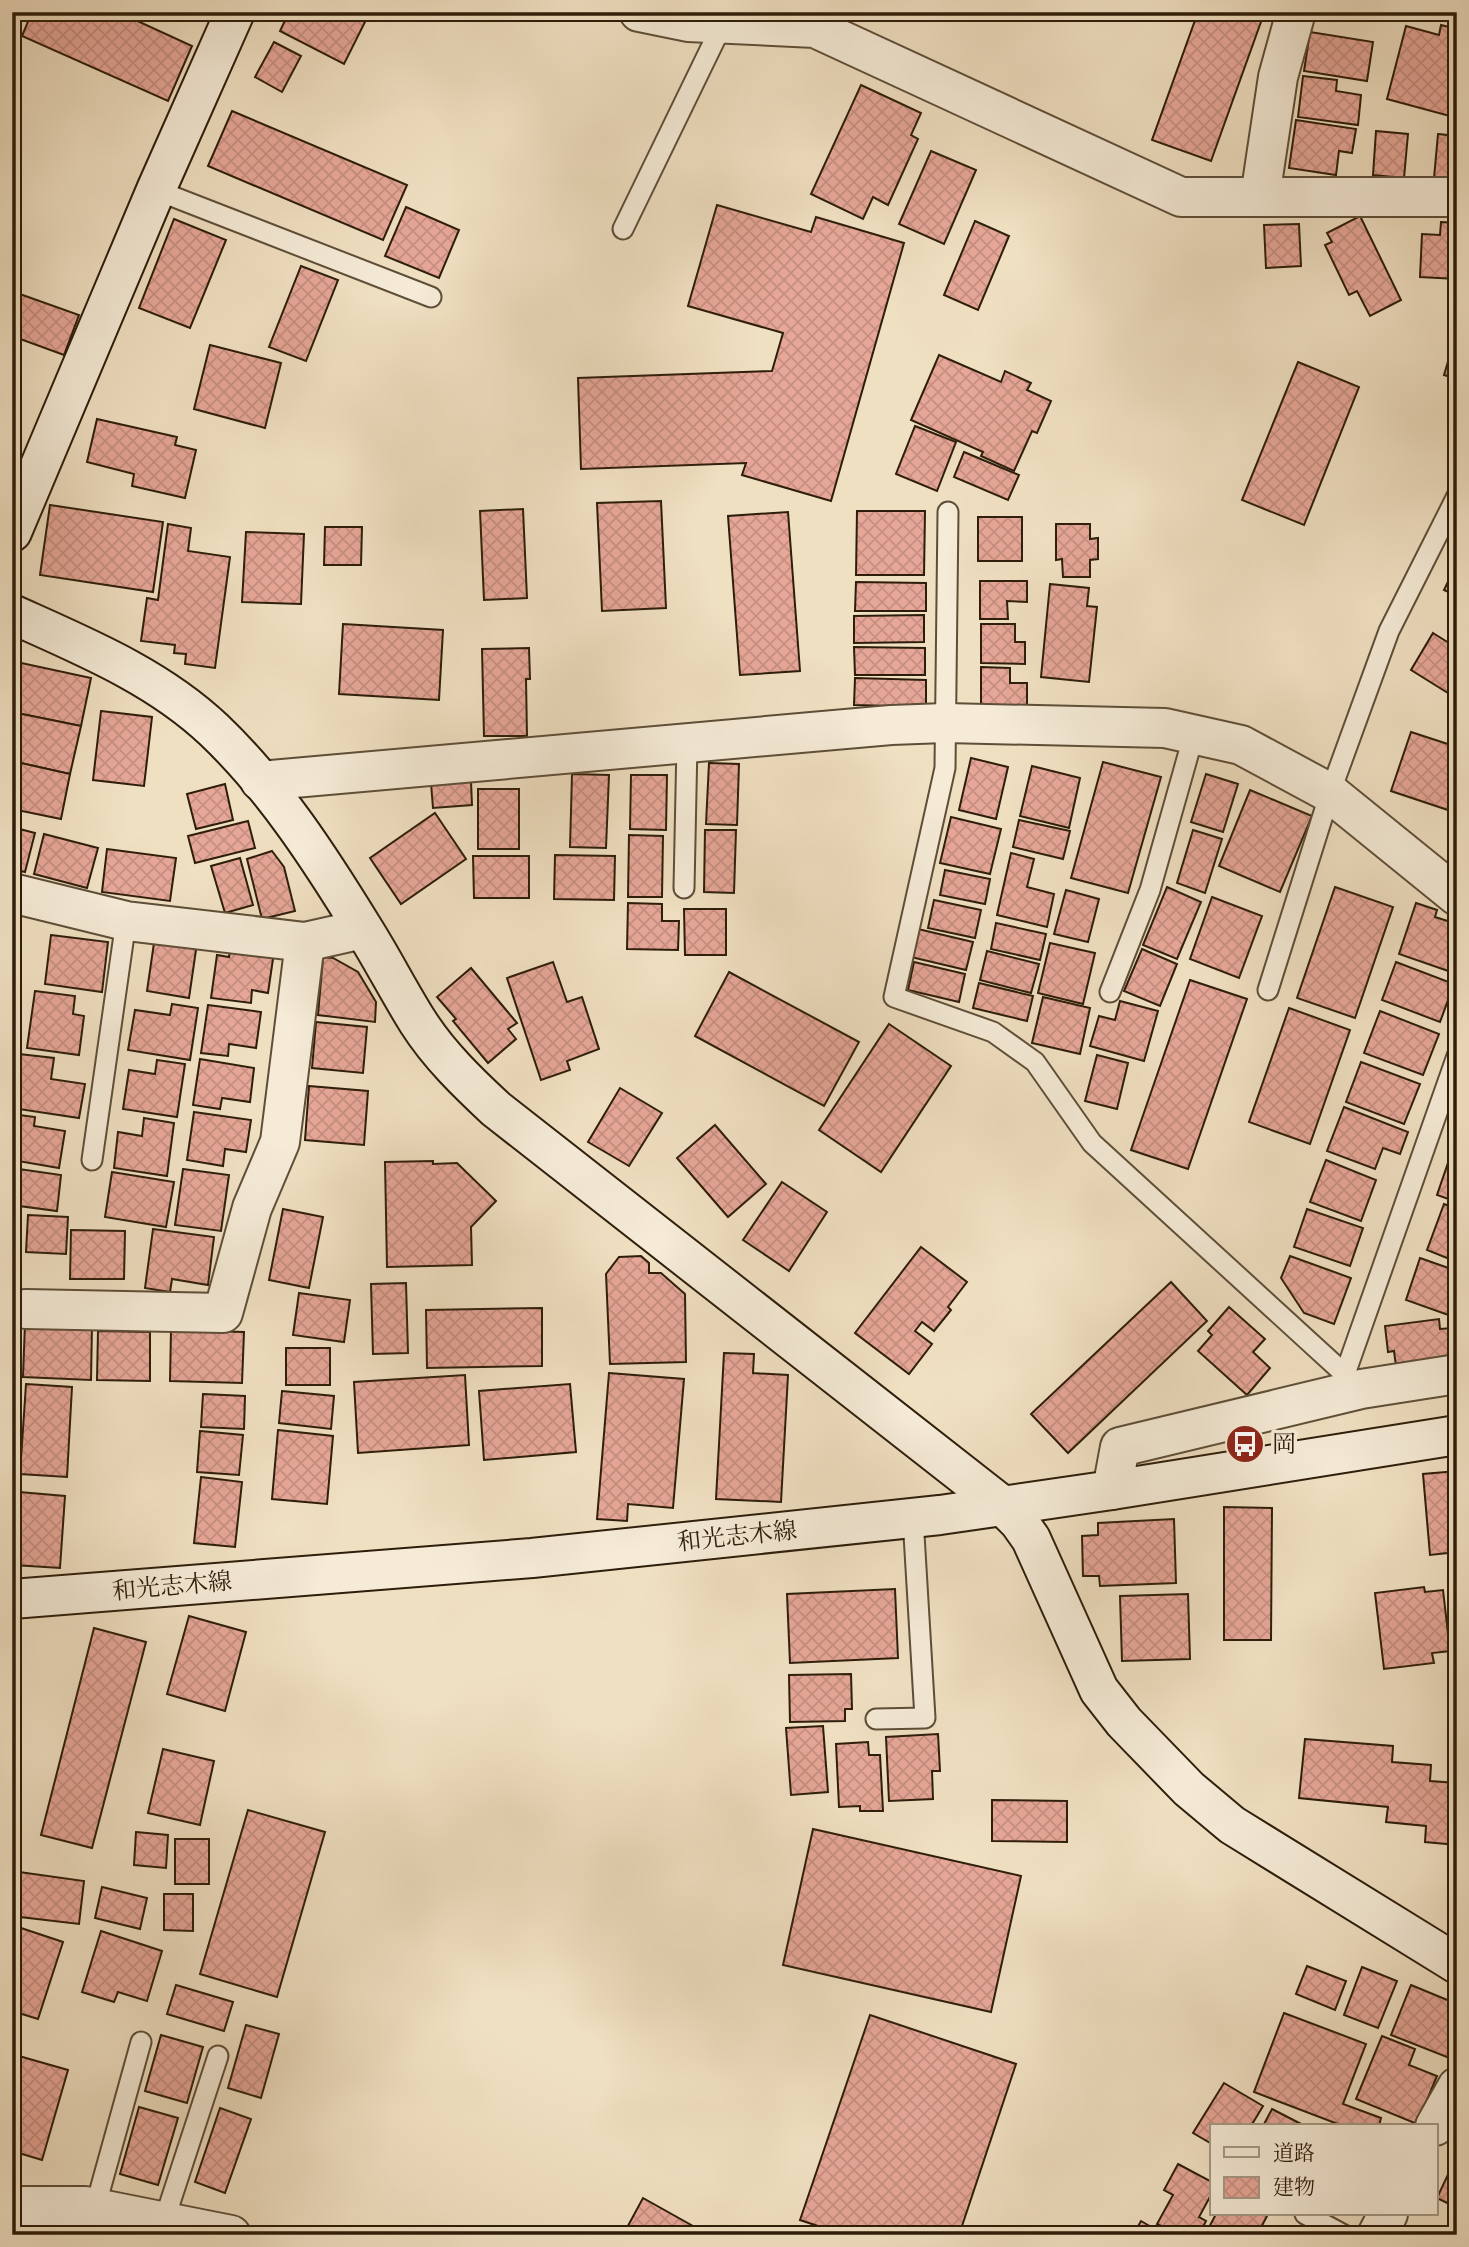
<svg xmlns="http://www.w3.org/2000/svg" width="1469" height="2247" viewBox="0 0 1469 2247" font-family="Alegreya,'Noto Serif JP',serif">
	<style>
		.building { fill: url(#building-cross-hatch); stroke: #2d1d0a; stroke-width: 2 }
		.lines { fill: none; stroke-linecap: round; stroke-linejoin: round }
		.lane-casing { stroke: #5e4e38; stroke-width: 23 }
		.street-casing { stroke: #5e4e38; stroke-width: 42 }
		.secondary-casing { stroke: #2d1d0a; stroke-width: 42 }
		.lane { stroke: #f5ebd7; stroke-width: 19 }
		.street { stroke: #f5ebd7; stroke-width: 38 }
		.secondary { stroke: #f5ebd7; stroke-width: 38 }
		.labels { text-anchor: middle; dominant-baseline: central; stroke-width: 7; stroke-linejoin: round; paint-order: stroke }
		.poi-label { font-size: 24px; fill: #2d1d0a; stroke: #f5ebd7; text-anchor: start }
		.street-label { font-size: 24px; fill: #2d1d0a; stroke: #f5ebd7 }
	</style>
	<defs>
		<pattern id="building-cross-hatch" width="8" height="8" patternUnits="userSpaceOnUse" patternTransform="scale(1.75)"><rect width="8" height="8" fill="#e7a798"/><path d="M0 0l8 8M0 8l8-8" fill="none" stroke="#c68f82"/></pattern>
	</defs>
	<rect width="100%" height="100%" fill="#f0e0c2"/>
	<filter id="stains"><feTurbulence type="fractalNoise" baseFrequency=".00286" numOctaves="4"/><feColorMatrix values="0 0 0 0 .2 0 0 0 0 .09 0 0 0 0 .02 0 0 0 .5 -.17"/></filter>
	<radialGradient id="worn" r=".72"><stop offset=".6" stop-color="#630" stop-opacity="0"/><stop offset="1" stop-color="#630" stop-opacity=".3"/></radialGradient>
	<!-- building -->
	<g class="building">
		<path d="M32,12H118L192,46L168,101L22,36Z"/>
		<path d="M289,12H346L365,22L344,64L280,31Z"/>
		<path d="M1198,12H1256L1255,16L1262,19L1211,161L1152,140Z"/>
		<path d="M1441,25L1457,29V118L1387,99L1406,26L1439,35Z"/>
		<path d="M1310,32L1373,42L1367,81L1304,71Z"/>
		<path d="M274,42L301,56L282,92L255,77Z"/>
		<path d="M1303,76L1337,80L1336,91L1361,95L1358,125L1298,117Z"/>
		<path d="M861,85L921,113L911,135L918,139L888,205L873,197L863,219L811,194Z"/>
		<path d="M232,111L407,185L383,240L208,166Z"/>
		<path d="M1296,120L1356,129L1352,153L1339,151L1336,175L1289,168Z"/>
		<path d="M1376,131L1408,134L1404,178L1373,175Z"/>
		<path d="M1438,134L1457,136V180L1434,178Z"/>
		<path d="M931,151L976,170L944,244L899,224Z"/>
		<path d="M717,205L811,232L816,217L904,243L831,501L742,475L746,463L581,469L578,378L772,371L783,333L688,306Z"/>
		<path d="M406,207L459,230L439,278L385,256Z"/>
		<path d="M1360,216L1401,300L1370,316L1357,291L1349,295L1325,245L1332,242L1327,233Z"/>
		<path d="M174,219L226,240L190,328L139,308Z"/>
		<path d="M975,221L1009,236L978,310L944,295Z"/>
		<path d="M1441,222L1457,223V279L1420,277L1422,234L1440,235Z"/>
		<path d="M1299,224L1301,266L1266,268L1264,225Z"/>
		<path d="M301,266L338,280L306,361L269,347Z"/>
		<path d="M17,293L79,315L64,355L12,336V308Z"/>
		<path d="M1455,338L1457,339V379L1444,375Z"/>
		<path d="M210,345L281,363L265,428L194,409Z"/>
		<path d="M939,355L1001,382L1005,371L1031,383L1027,390L1051,401L1037,433L1032,431L1014,471L981,456L983,452L911,420Z"/>
		<path d="M1298,362L1359,387L1304,525L1242,500Z"/>
		<path d="M97,419L177,437L175,445L196,450L185,498L132,486L134,474L87,462Z"/>
		<path d="M915,426L956,442L937,491L896,474Z"/>
		<path d="M964,452L1019,475L1008,500L954,477Z"/>
		<path d="M661,501L666,608L602,611L597,503Z"/>
		<path d="M50,505L163,522L153,592L40,575Z"/>
		<path d="M523,509L527,598L484,600L480,511Z"/>
		<path d="M857,511H925L924,575H856Z"/>
		<path d="M788,512L800,671L740,675L728,516Z"/>
		<rect x="978" y="517" width="44" height="44"/>
		<path d="M168,524L191,528L188,551L230,557L215,668L185,664L186,654L174,653L175,645L141,641L147,598L158,600Z"/>
		<path d="M1056,524H1090V539L1098,538V559L1090,560V577H1063L1062,559L1056,560Z"/>
		<path d="M325,527H362L361,565H324Z"/>
		<path d="M246,532L304,534L301,604L242,602Z"/>
		<path d="M1457,563V596L1444,590Z"/>
		<path d="M980,581H1027V602L1007,601L1008,619H980Z"/>
		<path d="M856,582L926,583V611H855Z"/>
		<path d="M1050,584L1089,588L1087,606L1097,607L1089,682L1041,677Z"/>
		<path d="M924,615V642L854,643V616Z"/>
		<path d="M343,624L443,630L439,700L339,694Z"/>
		<path d="M981,624H1015V642H1025V664L981,663Z"/>
		<path d="M1433,633L1457,648L1456,698L1411,670Z"/>
		<path d="M854,647L925,648V675H855Z"/>
		<path d="M529,648L530,679H526L527,736H484L482,649Z"/>
		<path d="M12,661L91,678L81,726L12,712Z"/>
		<path d="M981,667L1010,668V683H1027V706L981,705Z"/>
		<path d="M855,678L926,680V707L854,705Z"/>
		<path d="M101,711L152,717L144,786L93,780Z"/>
		<path d="M12,712L81,726L70,774L12,761Z"/>
		<path d="M1411,732L1457,747V813L1391,791Z"/>
		<path d="M971,758L1008,767L996,819L959,810Z"/>
		<path d="M12,761L70,774L61,819L12,809Z"/>
		<path d="M1103,762L1161,777L1128,893L1071,878Z"/>
		<path d="M709,763L739,764L737,825L706,824Z"/>
		<path d="M1032,766L1080,778L1069,828L1020,816Z"/>
		<path d="M572,774L609,775L606,848L570,847Z"/>
		<path d="M1206,774L1238,784L1223,832L1191,822Z"/>
		<path d="M631,775H667L666,830L630,829Z"/>
		<path d="M471,781L472,805L433,808L431,783Z"/>
		<path d="M225,784L233,820L196,829L187,794Z"/>
		<rect x="478" y="789" width="41" height="60"/>
		<path d="M1250,790L1312,816L1280,892L1219,866Z"/>
		<path d="M435,813L466,859L401,904L370,858Z"/>
		<path d="M951,817L1001,829L990,874L940,863Z"/>
		<path d="M1019,820L1070,831L1063,859L1013,847Z"/>
		<path d="M248,821L255,848L195,863L188,836Z"/>
		<path d="M12,827L35,833L25,872L12,869Z"/>
		<path d="M705,830H736L734,893L704,892Z"/>
		<path d="M1193,830L1222,839L1205,893L1177,883Z"/>
		<path d="M44,834L98,848L87,888L34,874Z"/>
		<path d="M629,835L663,836L662,897H628Z"/>
		<path d="M107,849L176,858L170,901L102,892Z"/>
		<path d="M272,851L284,867L295,911L262,919L247,859Z"/>
		<path d="M1011,853L1034,859L1027,887L1054,894L1047,927L997,915Z"/>
		<path d="M555,855L615,856L614,900L554,899Z"/>
		<path d="M473,856H529V898H474Z"/>
		<path d="M240,858L253,905L225,913L211,866Z"/>
		<path d="M945,870L990,879L985,904L940,895Z"/>
		<path d="M1167,887L1201,902L1177,959L1143,945Z"/>
		<path d="M1335,887L1393,907L1355,1018L1297,998Z"/>
		<path d="M1066,890L1099,899L1088,942L1054,934Z"/>
		<path d="M1212,897L1262,916L1239,978L1190,959Z"/>
		<path d="M934,900L981,910L975,938L928,928Z"/>
		<path d="M628,903L662,904V921H679L678,950L627,949Z"/>
		<path d="M1416,903L1437,910L1435,917L1457,924L1454,934L1457,935V974L1399,954Z"/>
		<path d="M684,909H726V955H685Z"/>
		<path d="M996,923L1046,934L1040,960L991,949Z"/>
		<path d="M918,929L973,942L966,970L911,957Z"/>
		<path d="M51,935L108,942L102,992L45,984Z"/>
		<path d="M155,936L197,943L189,998L147,991Z"/>
		<path d="M1050,943L1095,953L1083,1004L1038,993Z"/>
		<path d="M231,945L274,952L268,993L252,990L251,1003L211,998L217,955L229,957Z"/>
		<path d="M1142,949L1177,964L1160,1006L1124,991Z"/>
		<path d="M987,951L1039,964L1031,993L980,980Z"/>
		<path d="M323,957L333,958L358,972L376,1002L375,1022L318,1015Z"/>
		<path d="M553,962L567,1002L582,997L599,1049L567,1061L570,1070L541,1080L507,978Z"/>
		<path d="M914,962L965,974L959,1002L908,990Z"/>
		<path d="M1396,962L1454,984L1440,1022L1382,1000Z"/>
		<path d="M471,968L517,1023L508,1029L516,1039L488,1063L453,1021L456,1019L437,997Z"/>
		<path d="M729,972L859,1042L824,1106L695,1036Z"/>
		<path d="M1190,980L1247,999L1188,1169L1131,1150Z"/>
		<path d="M979,983L1033,996L1027,1021L973,1008Z"/>
		<path d="M35,991L75,996L73,1014L84,1016L79,1055L27,1048Z"/>
		<path d="M1043,997L1090,1008L1080,1054L1032,1043Z"/>
		<path d="M1120,1001L1158,1011L1144,1061L1090,1046L1099,1016L1115,1020Z"/>
		<path d="M172,1004L198,1008L190,1060L128,1050L135,1010L170,1015Z"/>
		<path d="M208,1005L261,1012L256,1048L229,1044L228,1056L201,1053Z"/>
		<path d="M1289,1008L1350,1030L1310,1144L1249,1122Z"/>
		<path d="M1380,1011L1439,1034L1423,1075L1364,1053Z"/>
		<path d="M316,1022L367,1027L363,1073L312,1068Z"/>
		<path d="M889,1024L951,1066L881,1172L819,1130Z"/>
		<path d="M19,1054L54,1058L51,1079L85,1084L79,1118L12,1108Z"/>
		<path d="M1097,1055L1128,1063L1117,1109L1085,1101Z"/>
		<path d="M200,1059L254,1068L250,1102L222,1098L220,1109L193,1105Z"/>
		<path d="M157,1060L185,1064L177,1117L123,1109L129,1070L155,1074Z"/>
		<path d="M1361,1062L1420,1084L1404,1124L1346,1102Z"/>
		<path d="M309,1086L368,1091L364,1145L305,1140Z"/>
		<path d="M620,1088L662,1113L629,1166L588,1142Z"/>
		<path d="M1344,1107L1408,1132L1400,1154L1383,1148L1375,1169L1327,1151Z"/>
		<path d="M194,1112L251,1120L246,1152L225,1149L223,1166L187,1160Z"/>
		<path d="M12,1114L35,1117L34,1126L65,1131L59,1168L12,1160Z"/>
		<path d="M144,1118L174,1123L167,1176L114,1168L118,1132L142,1136Z"/>
		<path d="M715,1125L766,1184L728,1217L677,1158Z"/>
		<path d="M1450,1157L1457,1160V1202L1437,1195Z"/>
		<path d="M1326,1160L1376,1180L1361,1221L1310,1202Z"/>
		<path d="M433,1161V1164L457,1163L496,1201L471,1227L472,1265L387,1267L385,1162Z"/>
		<path d="M12,1168L61,1175L57,1211L12,1205Z"/>
		<path d="M183,1169L229,1175L221,1231L175,1225Z"/>
		<path d="M112,1172L174,1182L166,1227L105,1217Z"/>
		<path d="M782,1182L827,1212L789,1271L743,1240Z"/>
		<path d="M1444,1204L1457,1209V1262L1427,1250Z"/>
		<path d="M283,1209L323,1217L309,1288L269,1280Z"/>
		<path d="M1307,1209L1363,1228L1350,1266L1294,1247Z"/>
		<path d="M28,1215L68,1217L66,1254L26,1252Z"/>
		<path d="M153,1229L214,1237L208,1285L172,1279L170,1292L145,1288Z"/>
		<path d="M71,1230L125,1231L124,1279H70Z"/>
		<path d="M921,1247L967,1282L948,1307L951,1310L934,1331L922,1322L915,1331L932,1344L909,1374L855,1333Z"/>
		<path d="M641,1256L649,1263V1273H661L685,1294L686,1362L610,1364L606,1274L619,1257Z"/>
		<path d="M1290,1256L1351,1278L1334,1324L1304,1313L1281,1278Z"/>
		<path d="M1420,1258L1457,1271V1318L1406,1300Z"/>
		<path d="M1171,1282L1207,1321L1068,1453L1031,1414Z"/>
		<path d="M406,1283L408,1353L373,1354L371,1284Z"/>
		<path d="M299,1293L350,1300L344,1342L293,1335Z"/>
		<path d="M1229,1307L1265,1339L1253,1352L1270,1368L1247,1395L1198,1351L1212,1335L1208,1331Z"/>
		<path d="M542,1308V1366L427,1368L426,1310Z"/>
		<path d="M1439,1319L1440,1329L1452,1328L1456,1358L1396,1366L1394,1351L1388,1352L1385,1326Z"/>
		<path d="M25,1323L92,1325L91,1380L23,1377Z"/>
		<path d="M171,1330L244,1332L242,1383L170,1381Z"/>
		<path d="M98,1331L150,1332V1381L97,1380Z"/>
		<rect x="286" y="1348" width="44" height="37"/>
		<path d="M724,1353L754,1354L753,1373L788,1375L781,1502L716,1499Z"/>
		<path d="M609,1373L684,1379L673,1508L628,1504L627,1521L597,1519Z"/>
		<path d="M465,1375L469,1445L358,1453L354,1382Z"/>
		<path d="M26,1384L72,1387L67,1477L20,1474Z"/>
		<path d="M570,1384L576,1452L484,1460L479,1391Z"/>
		<path d="M282,1391L334,1396L331,1429L279,1423Z"/>
		<path d="M203,1394L245,1396L244,1429L201,1427Z"/>
		<path d="M278,1430L333,1436L327,1504L272,1499Z"/>
		<path d="M200,1431L243,1435L239,1475L197,1472Z"/>
		<path d="M1457,1471V1552L1430,1555L1423,1474Z"/>
		<path d="M201,1477L242,1482L235,1547L194,1543Z"/>
		<path d="M19,1492L65,1496L60,1568L14,1565Z"/>
		<path d="M1224,1507L1272,1508L1271,1640H1224Z"/>
		<path d="M1174,1519L1176,1583L1100,1586L1099,1576H1083L1082,1536L1098,1535V1523Z"/>
		<path d="M1424,1587L1425,1592L1443,1590L1450,1651L1432,1653L1434,1663L1384,1669L1375,1593Z"/>
		<path d="M895,1589L898,1658L790,1663L787,1594Z"/>
		<path d="M1188,1594L1190,1659L1122,1661L1120,1596Z"/>
		<path d="M189,1616L246,1632L225,1711L167,1694Z"/>
		<path d="M94,1628L146,1642L92,1848L41,1835Z"/>
		<path d="M851,1674L852,1709H845V1721L790,1722L789,1675Z"/>
		<path d="M823,1726L828,1792L791,1795L786,1728Z"/>
		<path d="M938,1734L940,1771H932L933,1799L889,1801L886,1737Z"/>
		<path d="M1305,1739L1393,1746L1392,1762L1431,1765L1430,1781L1457,1783V1845L1425,1842L1426,1826L1386,1822L1388,1807L1299,1798Z"/>
		<path d="M868,1742L869,1755H880L883,1811H860V1806L839,1807L836,1744Z"/>
		<path d="M163,1749L214,1761L200,1825L148,1813Z"/>
		<path d="M992,1800L1067,1801V1842L992,1841Z"/>
		<path d="M248,1810L325,1832L277,1997L200,1974Z"/>
		<path d="M813,1829L1021,1876L991,2012L783,1965Z"/>
		<path d="M136,1832L168,1835L166,1868L134,1865Z"/>
		<rect x="175" y="1839" width="34" height="45"/>
		<path d="M12,1871L84,1881L79,1924L12,1916Z"/>
		<path d="M102,1887L147,1898L140,1929L95,1918Z"/>
		<path d="M164,1894H193V1931L164,1930Z"/>
		<path d="M15,1926L63,1942L38,2019L12,2011V1934Z"/>
		<path d="M101,1931L162,1951L147,2001L118,1992L114,2002L82,1992Z"/>
		<path d="M1307,1966L1346,1981L1335,2010L1296,1994Z"/>
		<path d="M1362,1967L1397,1981L1378,2028L1344,2015Z"/>
		<path d="M176,1985L233,2002L224,2031L167,2014Z"/>
		<path d="M1411,1985L1457,2004V2050L1452,2059L1391,2035Z"/>
		<path d="M1284,2013L1366,2044L1343,2104L1381,2118L1379,2126H1343L1254,2092Z"/>
		<path d="M870,2015L1016,2064L959,2235H845L800,2220Z"/>
		<path d="M246,2025L279,2034L261,2098L228,2088Z"/>
		<path d="M161,2035L203,2047L187,2103L145,2091Z"/>
		<path d="M1382,2036L1415,2049L1409,2065L1437,2076L1417,2124L1356,2099Z"/>
		<path d="M12,2054L68,2070L42,2160L12,2151Z"/>
		<path d="M1224,2083L1263,2106L1251,2126H1212V2144L1193,2133Z"/>
		<path d="M139,2107L178,2118L158,2185L120,2174Z"/>
		<path d="M220,2108L251,2119L225,2193L195,2182Z"/>
		<path d="M1272,2109L1305,2126H1263Z"/>
		<path d="M1178,2164L1212,2182V2193L1199,2217L1206,2221L1199,2235H1178L1157,2224L1173,2195L1164,2190Z"/>
		<path d="M1451,2168L1457,2171V2208L1437,2198Z"/>
		<path d="M643,2198L709,2235H623Z"/>
		<path d="M1216,2214H1264L1267,2216L1257,2235H1205Z"/>
		<path d="M1141,2221L1165,2235H1133Z"/>
		<path d="M49,2223L80,2230L79,2235H15L17,2225L47,2233Z"/>
	</g>
	<g class="lines">
		<defs>
			<g id="lane">
				<path d="M156,190L431,297"/>
				<path d="M623,229L723,23"/>
				<path d="M948,512L945,768L894,997L993,1032L1035,1062L1092,1143L1361,1389"/>
				<path d="M684,888L687,743"/>
				<path d="M1268,990L1330,793L1389,631L1457,496"/>
				<path d="M1110,992L1150,890L1194,734"/>
				<path d="M92,1160L126,921"/>
				<path d="M1345,1374L1457,1056"/>
				<path d="M876,1719L925,1718L913,1518"/>
				<path d="M95,2208L141,2042"/>
				<path d="M1305,2214L1344,2235"/>
				<path d="M164,2221L218,2056"/>
			</g>
			<g id="street">
				<path d="M639,12L688,22L815,28L1181,197H1457"/>
				<path d="M1260,197L1278,77L1296,12"/>
				<path d="M260,781L891,725L945,723L1165,728L1241,745L1330,793L1457,896"/>
				<path d="M12,893L126,921L305,942L363,929"/>
				<path d="M26,1309L223,1313L252,1208L280,1142L305,942"/>
				<path d="M1112,1490L1120,1447L1361,1389L1457,1374"/>
				<path d="M1435,2126L1457,2087"/>
				<path d="M12,2206H85L231,2235"/>
				<path d="M1377,2235L1388,2214"/>
			</g>
			<g id="secondary">
				<path d="M12,532L156,190L235,12"/>
				<path d="M12,614C83,646 157,676 214,730C274,787 321,860 364,930C383,960 399,992 418,1022C439,1055 468,1083 496,1109L1003,1506L1019,1522L1031,1539L1099,1690L1124,1722L1189,1789L1232,1825L1457,1964"/>
				<path d="M12,1599L532,1558L940,1515L1112,1490L1457,1435"/>
			</g>
		</defs>
		<!-- lane casing -->
		<use href="#lane" class="lane-casing"/>
		<!-- street casing -->
		<use href="#street" class="street-casing"/>
		<!-- secondary casing -->
		<use href="#secondary" class="secondary-casing"/>
		<!-- lane -->
		<use href="#lane" class="lane"/>
		<!-- street -->
		<use href="#street" class="street"/>
		<!-- secondary -->
		<use href="#secondary" class="secondary"/>
	</g>
	<!-- icons -->
	<defs>
		<symbol id="bus-disc" viewBox="-11 -11 22 22"><circle r="9.5" fill="#8f2418" stroke="#f5ebd7"/><path d="M-5-6H5V4H4V6H2V4H-2V6H-4V4H-5ZM-3.5-4V0h7V-4ZM-3.5 1.2v1.5H-2V1.2ZM2 1.2v1.5H3.5V1.2Z" fill="#fff"/></symbol>
	</defs>
	<g fill-rule="evenodd">
		<use href="#bus-disc" x="1223" y="1422" width="44" height="44"/>
	</g>
	<g class="labels">
		<!-- poi labels -->
		<g class="poi-label">
			<text x="1272" y="1444">岡</text>
		</g>
		<!-- street labels -->
		<g class="street-label">
			<text transform="translate(737 1536) rotate(-6)">和光志木線</text>
			<text transform="translate(172 1586) rotate(-5)">和光志木線</text>
		</g>
	</g>
	<!-- margin -->
	<rect width="1469" height="2247" fill="none" stroke="#f0e0c2" stroke-width="42"/>
	<rect x="14" y="14" width="1441" height="2219" fill="none" stroke="#2d1d0a" stroke-width="3.5"/>
	<rect x="21" y="21" width="1427" height="2205" fill="none" stroke="#2d1d0a" stroke-width="2"/>
	<!-- legend -->
	<rect x="1210" y="2124" width="228" height="91" fill="#f5ebd7" stroke="#a59985" stroke-width="2"/>
	<rect x="1224" y="2147" width="35" height="10" fill="#f5ebd7" stroke="#a59985" stroke-width="2"/>
	<text x="1273" y="2160" font-size="21" fill="#2d1d0a">道路</text>
	<rect x="1224" y="2177" width="35" height="21" fill="url(#building-cross-hatch)" stroke="#a59985" stroke-width="2"/>
	<text x="1273" y="2194" font-size="21" fill="#2d1d0a">建物</text>
	<rect width="100%" height="100%" filter="url(#stains)"/>
	<rect width="100%" height="100%" fill="url(#worn)"/>
</svg>
